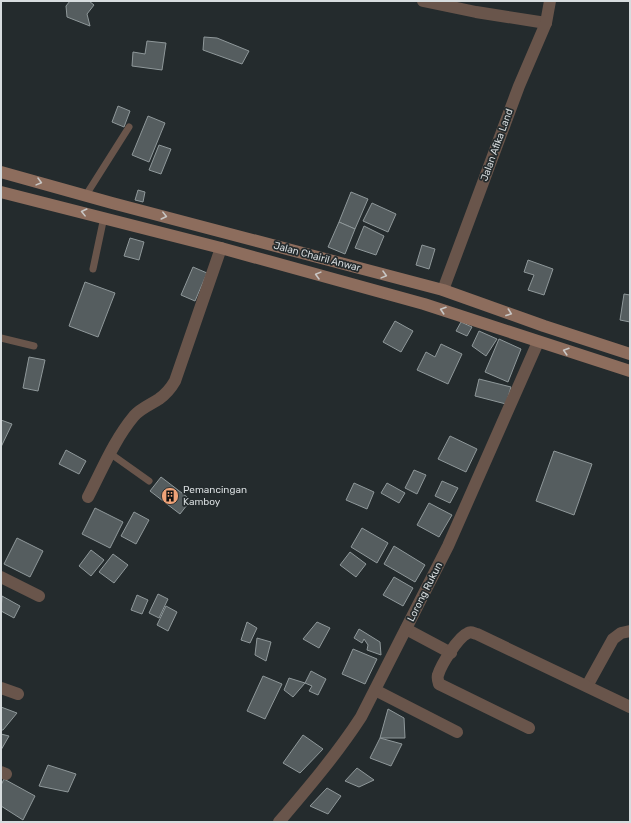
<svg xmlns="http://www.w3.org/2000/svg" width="631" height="823" viewBox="0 0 631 823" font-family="Rubik,sans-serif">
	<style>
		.building { fill: #555d5f; stroke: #8f989a }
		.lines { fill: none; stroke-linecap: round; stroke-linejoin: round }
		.lane { stroke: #69554b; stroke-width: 7 }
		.street { stroke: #69554b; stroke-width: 12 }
		.secondary { stroke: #8d6d5d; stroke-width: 12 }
		.oneway { stroke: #c8c6c4 }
		.labels { text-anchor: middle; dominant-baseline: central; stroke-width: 3.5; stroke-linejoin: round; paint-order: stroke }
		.street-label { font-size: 10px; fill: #d7dcde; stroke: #242b2d }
		.poi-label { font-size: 10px; fill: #d7dcde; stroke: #242b2d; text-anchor: start }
	</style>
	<rect width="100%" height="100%" fill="#242b2d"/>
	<!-- building -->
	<g class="building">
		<path d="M70,1H89L94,5L87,14L90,26L67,17L66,6Z"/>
		<path d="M204,37L217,38L249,51L242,64L203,50Z"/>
		<path d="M147,41L166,43L162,70L132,66L133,52L145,54Z"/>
		<path d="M118,106L130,111L124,127L112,122Z"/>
		<path d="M148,116L165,123L149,162L132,155Z"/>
		<path d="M159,145L171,149L161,174L149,170Z"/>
		<path d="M138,190L145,192L143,202L135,200Z"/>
		<path d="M351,192L368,199L355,229L339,222Z"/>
		<path d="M372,203L396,214L388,232L363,221Z"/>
		<path d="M339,222L355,229L345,254L328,247Z"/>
		<path d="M364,226L384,236L376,255L355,248Z"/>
		<path d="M130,238L144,242L139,260L124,256Z"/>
		<path d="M422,245L435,249L429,269L416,265Z"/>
		<path d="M528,260L553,269L544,295L528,290L534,275L524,272Z"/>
		<path d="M193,267L207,273L195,301L181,295Z"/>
		<path d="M85,282L115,293L98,337L69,326Z"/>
		<path d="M624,294L630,295V322L620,320Z"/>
		<path d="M395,321L413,331L401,352L383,342Z"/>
		<path d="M461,322L472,327L467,336L456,331Z"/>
		<path d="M479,331L497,339L486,356L472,346Z"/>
		<path d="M499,339L521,349L508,382L485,372Z"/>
		<path d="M441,344L462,354L448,384L417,370L426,352L435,357Z"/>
		<path d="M29,357L45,360L38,391L23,388Z"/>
		<path d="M479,379L511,387L506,404L475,396Z"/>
		<path d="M1,420L12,424L1,447Z"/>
		<path d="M450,436L477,449L466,472L438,459Z"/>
		<path d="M66,450L86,461L79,474L59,464Z"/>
		<path d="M554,451L592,464L574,515L536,501Z"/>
		<path d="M414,470L426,475L417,494L405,488Z"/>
		<path d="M161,477L191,500L180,514L150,491Z"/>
		<path d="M442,481L458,488L450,503L435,496Z"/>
		<path d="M354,483L374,492L367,509L346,500Z"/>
		<path d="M387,483L405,493L399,503L381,493Z"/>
		<path d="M429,503L452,515L439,537L417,525Z"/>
		<path d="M95,508L123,522L110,548L82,534Z"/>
		<path d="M134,512L149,520L136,544L121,536Z"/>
		<path d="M362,528L388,543L377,563L351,547Z"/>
		<path d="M17,538L43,551L30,577L4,564Z"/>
		<path d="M394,546L425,565L415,582L384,564Z"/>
		<path d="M91,550L104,560L91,576L79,566Z"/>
		<path d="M350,552L366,564L356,577L340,565Z"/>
		<path d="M113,554L128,565L114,583L99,572Z"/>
		<path d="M394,577L413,588L403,606L383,595Z"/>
		<path d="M158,594L168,599L159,618L149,613Z"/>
		<path d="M137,595L148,600L142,614L131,610Z"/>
		<path d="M2,596L20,606L14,618L1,611Z"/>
		<path d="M166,606L177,612L168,631L157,625Z"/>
		<path d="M247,622L257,628L250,643L241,640Z"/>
		<path d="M317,622L330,628L319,648L303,639Z"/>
		<path d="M359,629L380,642L381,655L367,650L368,645L364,639L362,643L354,638Z"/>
		<path d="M257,638L271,642L266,661L255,655Z"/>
		<path d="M353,649L377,659L365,684L342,674Z"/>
		<path d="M311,671L326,679L318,695L309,691L312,686L305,683Z"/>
		<path d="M263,676L282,684L265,719L247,711Z"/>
		<path d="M289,678L305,683L293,697L284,690Z"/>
		<path d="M1,707L17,713L3,730H1Z"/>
		<path d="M388,709L404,718L405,738H380Z"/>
		<path d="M1,734L9,736L1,750Z"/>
		<path d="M303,735L323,749L300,773L283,763Z"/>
		<path d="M380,738L402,744L391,766L370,758Z"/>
		<path d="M48,765L76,774L68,792L39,786Z"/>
		<path d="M357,768L374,780L359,787L345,781Z"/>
		<path d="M4,779L35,796L23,820L1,806V785Z"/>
		<path d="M327,788L341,796L328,814L310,806Z"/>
	</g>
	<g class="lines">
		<!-- lane -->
		<g class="lane">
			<path d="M86,195L129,127"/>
			<path d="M93,269L104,217"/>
			<path d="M1,338L34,346"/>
			<path d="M111,454L149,481"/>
		</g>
		<!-- street -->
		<g class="street">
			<path d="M423,1L476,12L546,23"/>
			<path d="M443,290L519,86L546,23L550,1"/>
			<path d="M88,497C102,470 114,440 134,416C141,408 150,405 159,399C166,394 171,388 175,381L221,248"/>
			<path d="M1,577L39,596"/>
			<path d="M406,629L451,653"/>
			<path d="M587,686L613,639L621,633L630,631"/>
			<path d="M1,688L18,694"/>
			<path d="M375,690L457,732"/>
			<path d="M529,728L439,684C438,681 437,678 438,675C441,665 458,637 468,633C471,631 473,633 477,634L630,707"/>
			<path d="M1,772L6,774"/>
			<path d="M279,822C308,788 337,754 361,717L448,546L538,342"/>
		</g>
		<!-- secondary -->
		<g class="secondary">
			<path d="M1,172L112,203L443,290L544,326L630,354"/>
			<path d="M1,192L221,248L424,304L630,371"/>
		</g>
	</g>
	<!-- one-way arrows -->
	<defs><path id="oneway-chevron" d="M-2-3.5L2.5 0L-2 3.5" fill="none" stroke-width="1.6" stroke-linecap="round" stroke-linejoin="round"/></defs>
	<g class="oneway">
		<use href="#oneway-chevron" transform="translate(39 182) rotate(15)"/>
		<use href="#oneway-chevron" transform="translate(84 212) rotate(-166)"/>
		<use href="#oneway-chevron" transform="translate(164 216) rotate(14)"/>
		<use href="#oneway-chevron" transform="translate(318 275) rotate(-165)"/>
		<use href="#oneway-chevron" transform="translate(384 275) rotate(15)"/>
		<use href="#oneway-chevron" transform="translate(443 310) rotate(-162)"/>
		<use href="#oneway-chevron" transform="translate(509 313) rotate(20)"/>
		<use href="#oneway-chevron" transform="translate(566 351) rotate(-163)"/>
	</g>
	<!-- icons -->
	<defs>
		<symbol id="building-disc" viewBox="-11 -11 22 22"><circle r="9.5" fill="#f0a378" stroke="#242b2d"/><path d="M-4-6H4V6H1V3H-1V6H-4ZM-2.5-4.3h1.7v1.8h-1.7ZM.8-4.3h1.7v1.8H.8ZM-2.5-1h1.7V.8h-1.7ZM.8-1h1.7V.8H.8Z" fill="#111"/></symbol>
	</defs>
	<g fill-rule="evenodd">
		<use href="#building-disc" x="160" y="486" width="20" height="20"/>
	</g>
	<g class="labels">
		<!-- street labels -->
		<g class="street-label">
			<text transform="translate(497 145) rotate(-70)">Jalan Afika Land</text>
			<text transform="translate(317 257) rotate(15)">Jalan Chairil Anwar</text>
			<text transform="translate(425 592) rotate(-63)">Lorong Rukun</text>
		</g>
		<!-- poi labels -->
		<g class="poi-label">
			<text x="183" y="490">Pemancingan<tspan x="183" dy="12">Kamboy</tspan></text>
		</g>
	</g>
	<!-- border -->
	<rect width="631" height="823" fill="none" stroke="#d7dcde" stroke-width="4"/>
</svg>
